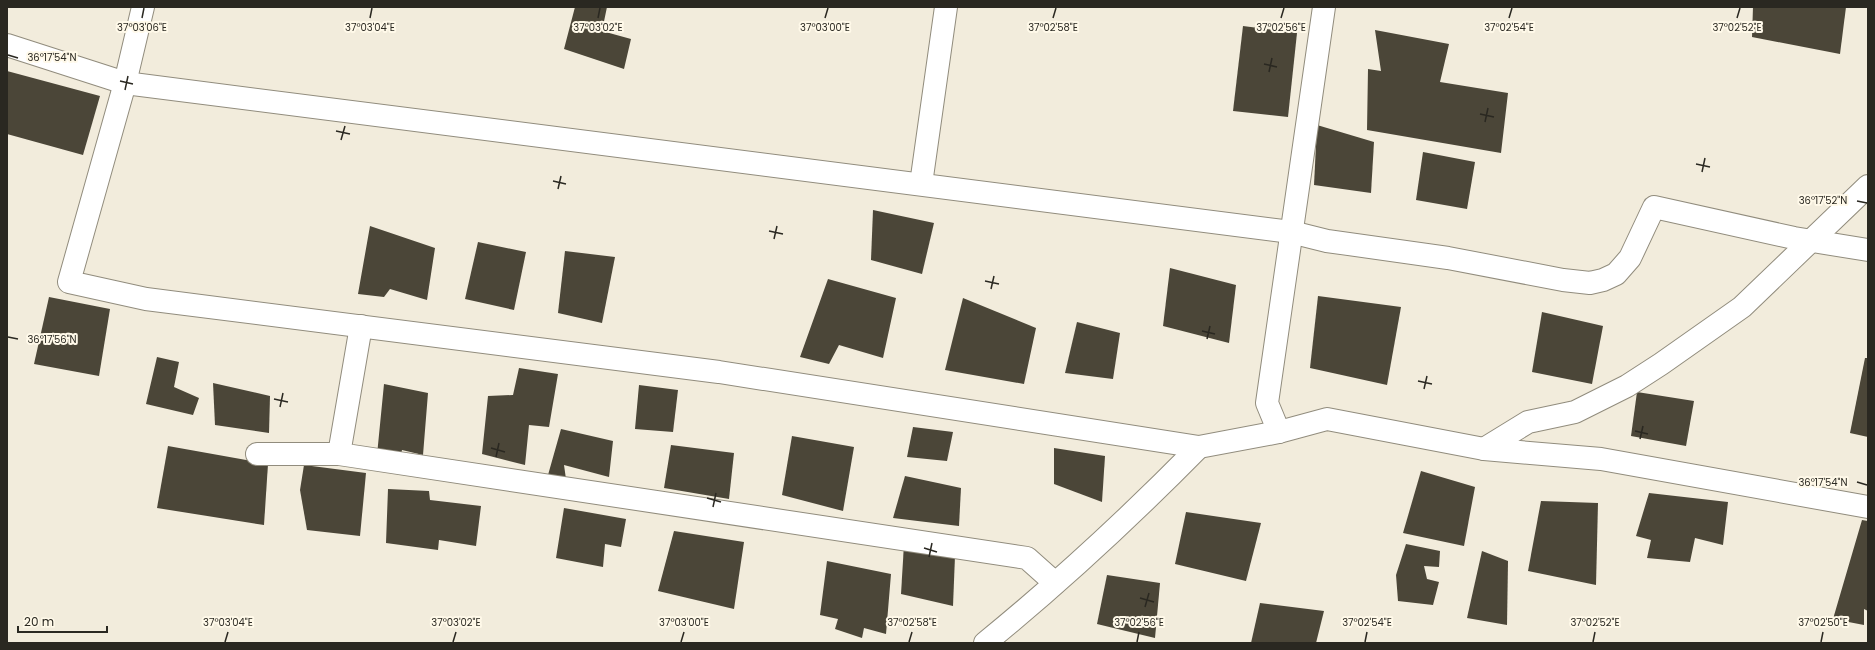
<svg xmlns="http://www.w3.org/2000/svg" width="1875" height="650" viewBox="0 0 1875 650" font-family="Poppins,sans-serif">
	<style>
		.building { fill: #4b4638 }
		.lines { fill: none; stroke-linecap: round; stroke-linejoin: round }
		.minor-casing { stroke: #918c7d; stroke-width: 24 }
		.minor { stroke: #fff; stroke-width: 22 }
		.ticks { fill: none; stroke: #2a2821; stroke-width: 1.5 }
		.ticks-label { font-size: 10px; text-anchor: middle; fill: #2a2821; stroke: #fff9e9; stroke-width: 4; stroke-linejoin: round; paint-order: stroke }
	</style>
	<rect width="100%" height="100%" fill="#f2ecdc"/>
	<!-- building -->
	<g class="building">
		<path d="M575,7H607L602,31L631,39L624,69L564,49Z"/>
		<path d="M1753,7H1846L1840,54L1752,37Z"/>
		<path d="M1243,26L1297,33L1288,117L1233,111Z"/>
		<path d="M1375,30L1449,44L1440,82L1508,93L1501,153L1367,130L1368,69L1381,71Z"/>
		<path d="M7,71L100,96L83,155L7,134Z"/>
		<path d="M1317,125L1374,142L1371,193L1314,185Z"/>
		<path d="M1423,152L1475,162L1467,209L1416,200Z"/>
		<path d="M873,210L934,223L922,274L871,260Z"/>
		<path d="M370,226L435,248L427,300L390,289L384,297L358,294Z"/>
		<path d="M478,242L526,252L514,310L465,299Z"/>
		<path d="M565,251L615,257L602,323L558,313Z"/>
		<path d="M1170,268L1236,285L1229,343L1163,326Z"/>
		<path d="M828,279L896,298L883,358L839,345L829,364L800,357Z"/>
		<path d="M1318,296L1401,307L1387,385L1310,368Z"/>
		<path d="M49,297L110,309L99,376L34,364Z"/>
		<path d="M963,298L1036,328L1024,384L945,370Z"/>
		<path d="M1542,312L1603,326L1592,384L1532,372Z"/>
		<path d="M1077,322L1120,333L1113,379L1065,373Z"/>
		<path d="M157,357L179,362L174,387L199,398L193,415L146,404Z"/>
		<path d="M1865,358H1868V437L1850,433Z"/>
		<path d="M519,368L558,374L549,427L529,425L525,465L482,454L488,396L513,395Z"/>
		<path d="M213,383L270,396L269,433L215,425Z"/>
		<path d="M384,384L428,393L423,455L402,450L400,458L377,455Z"/>
		<path d="M639,385L678,390L673,432L635,429Z"/>
		<path d="M1637,392L1694,401L1686,446L1631,436Z"/>
		<path d="M913,427L953,432L947,461L907,457Z"/>
		<path d="M561,429L613,441L609,477L564,465L566,479L548,475Z"/>
		<path d="M792,436L854,447L843,511L782,495Z"/>
		<path d="M671,445L734,453L729,499L664,488Z"/>
		<path d="M168,446L268,464L264,525L157,508Z"/>
		<path d="M1054,448L1105,456L1102,502L1054,484Z"/>
		<path d="M304,465L366,473L360,536L307,530L300,490Z"/>
		<path d="M1421,471L1475,487L1464,546L1403,533Z"/>
		<path d="M905,476L961,488L959,526L893,518Z"/>
		<path d="M388,489L429,491L430,500L481,506L476,546L439,540L438,550L386,543Z"/>
		<path d="M1649,493L1728,502L1723,545L1695,538L1690,562L1647,558L1651,540L1636,536Z"/>
		<path d="M1541,501L1598,503L1596,585L1528,571Z"/>
		<path d="M564,508L626,519L621,547L605,544L603,567L556,558Z"/>
		<path d="M1186,512L1261,523L1246,581L1175,564Z"/>
		<path d="M1862,520L1868,521V611L1864,609V625L1833,619Z"/>
		<path d="M674,531L744,542L734,609L658,591Z"/>
		<path d="M904,544L955,556L953,606L901,594Z"/>
		<path d="M1406,544L1440,551L1439,567L1424,566L1427,579L1439,582L1433,605L1398,601L1396,575Z"/>
		<path d="M1482,551L1508,561L1507,625L1467,618Z"/>
		<path d="M827,561L891,574L886,634L864,628L862,638L835,629L838,619L820,615Z"/>
		<path d="M1107,575L1160,583L1155,638L1097,624Z"/>
		<path d="M1260,603L1324,611L1316,643H1251Z"/>
	</g>
	<g class="lines">
		<defs>
			<g id="minor">
				<path d="M143,7L125,83L69,282L146,299L719,372L1199,447L1279,432L1327,419L1484,449L1601,459L1868,507"/>
				<path d="M7,45L125,83L1291,232L1327,241L1448,258L1563,280L1590,283L1603,280L1616,274L1630,258L1654,207L1794,238L1868,250"/>
				<path d="M921,184L946,7"/>
				<path d="M361,326L339,454L1027,558L1055,583"/>
				<path d="M1279,432L1267,403L1324,7"/>
				<path d="M1484,449L1528,422L1575,412L1627,386L1661,364L1742,307L1868,186"/>
				<path d="M257,454H339"/>
				<path d="M985,643C1060,582 1131,516 1199,447"/>
			</g>
		</defs>
		<!-- minor casing -->
		<use href="#minor" class="minor-casing"/>
		<!-- minor -->
		<use href="#minor" class="minor"/>
	</g>
	<!-- ticks -->
	<path class="ticks" d="M142,18L144,8M370,18L372,8M598,18L600,8M825,18L828,8M1053,18L1056,8M1281,18L1284,8M1509,18L1512,8M1737,18L1740,8M8,55L18,58M1264,64L1277,67M1269,72L1272,58M120,81L133,84M125,90L128,76M1480,114L1494,117M1485,122L1488,108M336,131L350,134M341,140L345,126M1696,164L1710,167M1702,172L1705,158M553,181L566,184M558,189L561,176M1857,201L1867,203M769,231L783,234M774,239L777,226M985,281L999,284M991,289L994,276M1202,331L1215,334M8,337L18,339M1207,339L1210,326M1418,381L1432,384M1424,389L1427,376M274,399L288,402M280,407L283,393M1635,431L1648,434M1640,439L1643,426M491,448L505,452M496,457L499,443M1857,482L1867,485M707,498L721,502M713,507L716,493M924,548L937,552M929,557L932,543M1140,598L1154,602M1145,607L1149,593M225,642L228,632M453,642L456,632M681,642L684,632M909,642L912,632M1137,642L1139,632M1365,642L1367,632M1593,642L1595,632M1821,642L1823,632"/>
	<g class="ticks-label">
		<text x="370" y="31">37°03'04"E</text>
		<text x="825" y="31">37°03'00"E</text>
		<text x="1053" y="31">37°02'58"E</text>
		<text x="1281" y="31">37°02'56"E</text>
		<text x="1509" y="31">37°02'54"E</text>
		<text x="1737" y="31">37°02'52"E</text>
		<text x="142" y="31">37°03'06"E</text>
		<text x="598" y="31">37°03'02"E</text>
		<text x="52" y="61">36°17'54"N</text>
		<text x="1823" y="204">36°17'52"N</text>
		<text x="52" y="343">36°17'56"N</text>
		<text x="1823" y="486">36°17'54"N</text>
		<text x="228" y="626">37°03'04"E</text>
		<text x="456" y="626">37°03'02"E</text>
		<text x="684" y="626">37°03'00"E</text>
		<text x="912" y="626">37°02'58"E</text>
		<text x="1139" y="626">37°02'56"E</text>
		<text x="1367" y="626">37°02'54"E</text>
		<text x="1595" y="626">37°02'52"E</text>
		<text x="1823" y="626">37°02'50"E</text>
	</g>
	<!-- border -->
	<rect width="1875" height="650" fill="none" stroke="#2a2821" stroke-width="16"/>
	<!-- scale -->
	<path d="M18 626v6h89v-6" fill="none" stroke="#2a2821" stroke-width="2"/>
	<text x="24" y="626" font-size="12" fill="#2a2821" stroke="#fff9e9" stroke-width="3" paint-order="stroke">20 m</text>
</svg>
